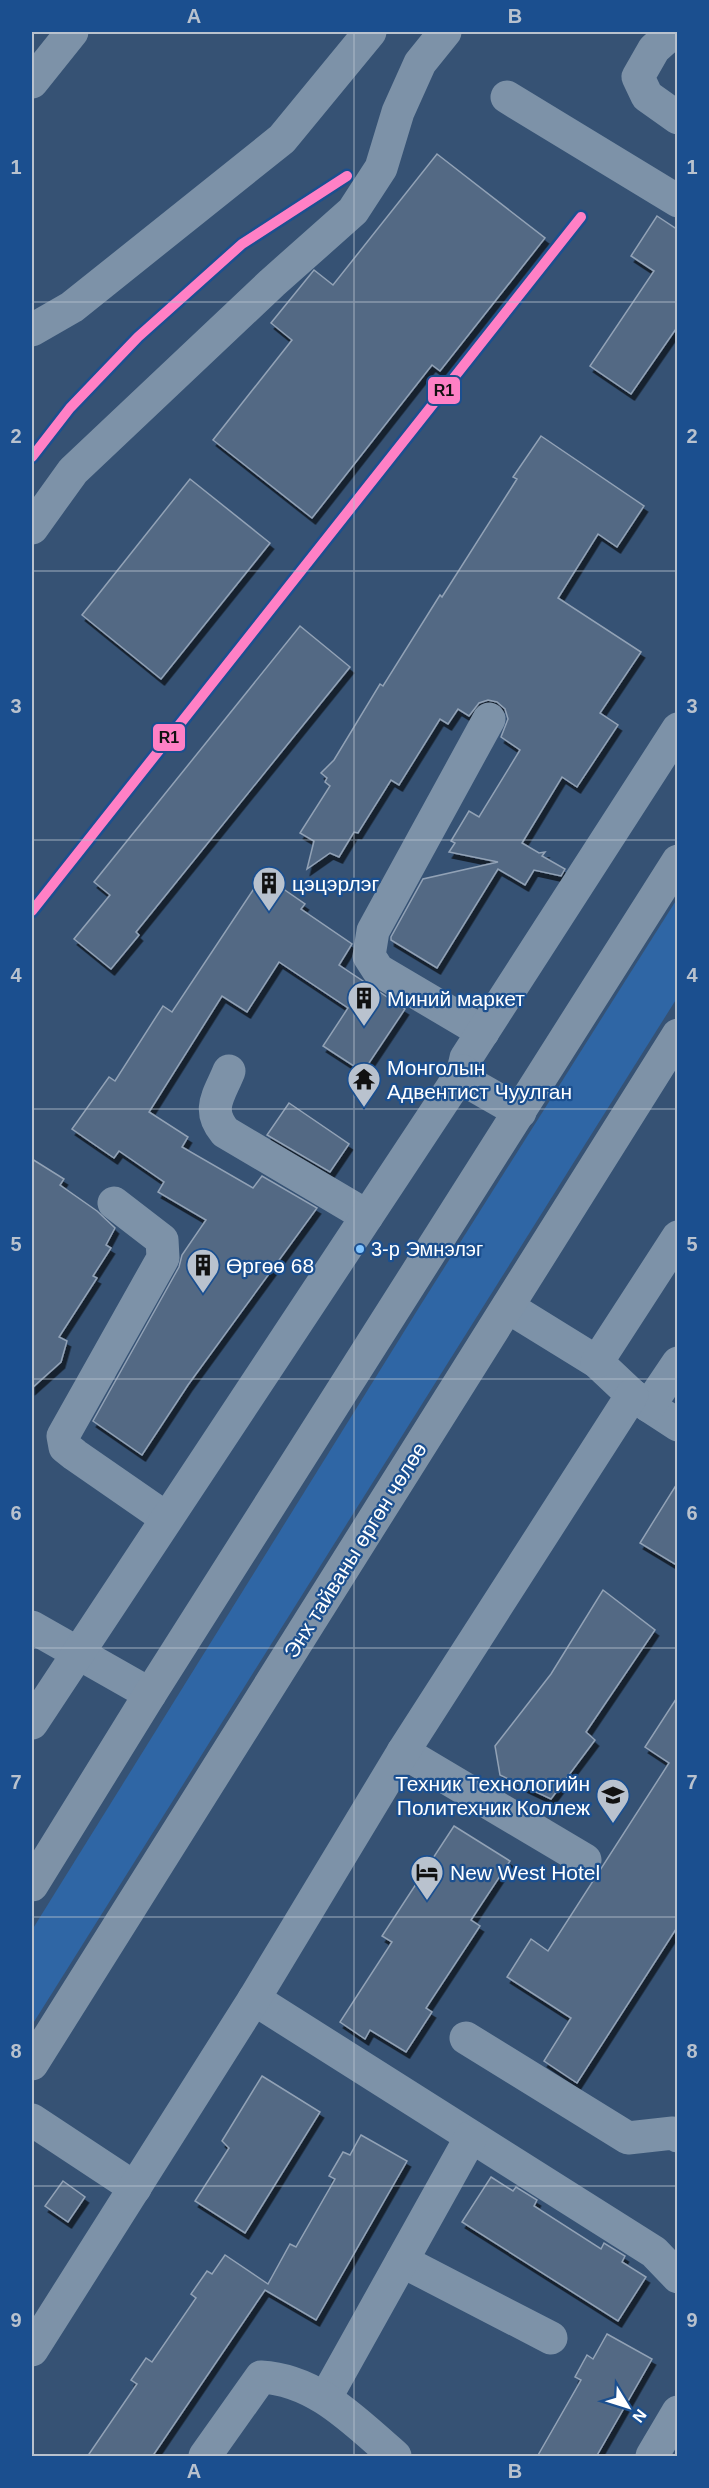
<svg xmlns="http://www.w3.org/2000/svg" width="709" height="2488" viewBox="0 0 709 2488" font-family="Helvetica,sans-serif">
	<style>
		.green { fill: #2f66a5 }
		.building { fill: #526984; stroke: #92a2b6; stroke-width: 1.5; filter: url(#shadow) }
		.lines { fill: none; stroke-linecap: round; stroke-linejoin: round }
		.minor { stroke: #7d92a8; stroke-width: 33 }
		.highway { stroke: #7e92a7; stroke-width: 33 }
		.rail-1-casing { stroke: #1b4f8f; stroke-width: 15 }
		.rail-1 { stroke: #ff80c5; stroke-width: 10 }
		.grid { fill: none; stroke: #b9c2ce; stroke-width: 1.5; stroke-opacity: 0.55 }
		.bus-dot { fill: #80c4ff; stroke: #1b4f8f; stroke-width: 2 }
		.labels { text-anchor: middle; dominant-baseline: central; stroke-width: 4.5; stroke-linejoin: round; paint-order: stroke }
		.bus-label { font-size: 20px; fill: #fff; stroke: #1b4f8f; text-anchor: start }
		.poi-label { font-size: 21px; fill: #fff; stroke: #1b4f8f; text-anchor: start }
		.street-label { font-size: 21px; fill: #fff; stroke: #1b4f8f }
		.line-badge { stroke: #1b4f8f; stroke-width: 2 }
		.pale-badge-label { font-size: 16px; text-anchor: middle; font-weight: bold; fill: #111 }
		.neatline { fill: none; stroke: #b9c2ce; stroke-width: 2 }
		.grid-label { font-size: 20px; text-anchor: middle; font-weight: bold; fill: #b9c2ce }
	</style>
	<defs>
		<filter id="shadow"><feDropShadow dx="3.5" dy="6" stdDeviation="0" flood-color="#0009"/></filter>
	</defs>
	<rect width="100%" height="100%" fill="#365274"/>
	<!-- green -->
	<path class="green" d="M677,899V998L32,2025V1930L420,1306Z"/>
	<!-- building -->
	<g class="building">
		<path d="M437,154L545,238L440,371L432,365L312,518L213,440L292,340L271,323L314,270L333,285Z"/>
		<path d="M657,216L678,230V326L631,394L590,366L654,271L631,256Z"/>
		<path d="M541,436L644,506L617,547L598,534L558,598L641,652L600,713L618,725L577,787L562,777L522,843L539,853L545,852L542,856L565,869L561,876L534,870L525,885L498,869L437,968L391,940V937L423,879L498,862L449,852L455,843L451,841L469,811L479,817L520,750L501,737L508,719L505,709L497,702L488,700L479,703L469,716L458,709L448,724L440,719L399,785L391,780L358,833L354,832L339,857L330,853L307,869L314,841L300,833L330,786L325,782L327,778L321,773L334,760L380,684L383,686L440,595L442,597L517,479L513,477Z"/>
		<path d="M190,479L270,543L161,679L82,615Z"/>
		<path d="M300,626L350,667L136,932L139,935L111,969L74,939L110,895L94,882Z"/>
		<path d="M263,875L305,904L301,909L352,944L339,965L405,1009L363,1072L323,1046L348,1008L279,962L247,1012L222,996L149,1112L188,1137L182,1147L253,1188L262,1176L317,1208L188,1385L142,1455L93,1421L179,1267L182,1255L206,1220L158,1192L164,1182L119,1151L114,1158L72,1129L109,1077L115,1081L163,1006L172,1012Z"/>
		<path d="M289,1103L349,1144L330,1172L267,1135Z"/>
		<path d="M32,1159L64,1179L60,1185L97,1211L115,1228L106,1245L111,1248L93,1276L97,1278L59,1337L67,1341L61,1362L32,1388Z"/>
		<path d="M678,1482V1566L640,1543Z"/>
		<path d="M603,1590L655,1630L586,1732L595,1740L551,1799L500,1775L495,1746L551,1674Z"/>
		<path d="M678,1696V1926L577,2083L544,2061L571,2018L507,1977L531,1939L548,1951L669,1763L645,1747Z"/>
		<path d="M454,1826L510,1861L471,1920L480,1926L426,2008L432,2012L406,2052L370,2030L365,2039L340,2022L392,1942L382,1936Z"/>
		<path d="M262,2076L320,2112L245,2233L195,2201L229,2148L222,2141Z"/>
		<path d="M361,2135L407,2161L316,2320L265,2290L152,2457H87L137,2384L131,2380L146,2358L152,2362L196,2298L191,2294L207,2271L212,2274L225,2255L268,2284L290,2244L296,2247L335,2179L329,2176L343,2152L350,2155Z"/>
		<path d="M491,2177L513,2191L516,2187L537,2200L534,2206L601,2249L604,2243L625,2256L622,2262L646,2277L618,2321L462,2222Z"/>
		<path d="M63,2181L85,2197L68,2222L45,2206Z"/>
		<path d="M607,2334L652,2359L596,2457H537L581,2380L575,2377L587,2355L593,2359Z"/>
	</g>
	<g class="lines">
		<!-- minor -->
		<g class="minor">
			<path d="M673,32L654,49L638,77L647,96L678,118"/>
			<path d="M32,82L72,32"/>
			<path d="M507,97L678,201"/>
			<path d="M32,330L72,307L282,139L370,32"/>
			<path d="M32,528L73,471L272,283L353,211L381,168L398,112L420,63L445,32"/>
			<path d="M483,1032L378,970L369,956L373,931L489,719"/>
			<path d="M229,1071C219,1096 206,1109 225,1132L367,1216"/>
			<path d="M520,1112L471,1084L463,1071L466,1058L678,729"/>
			<path d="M114,1203L162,1240L163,1258L63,1436L65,1447L75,1455L166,1518"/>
			<path d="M508,1307L597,1362L632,1395L678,1425"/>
			<path d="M597,1362L678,1237"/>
			<path d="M649,1406L678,1363"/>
			<path d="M32,1627L150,1694"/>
			<path d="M32,1723L463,1071"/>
			<path d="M403,1752L585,1860"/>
			<path d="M254,1999L654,2252L678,2277"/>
			<path d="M466,2038L628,2138L673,2133L678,2136"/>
			<path d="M32,2120L135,2188"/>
			<path d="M402,2261L551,2338"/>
			<path d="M32,2350L254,1999L403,1752L632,1395"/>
			<path d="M326,2397L471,2137"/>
			<path d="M205,2456L261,2377C317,2380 355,2422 395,2456"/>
			<path d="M652,2456L678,2412"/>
		</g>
		<!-- highway -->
		<g class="highway">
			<path d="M32,1885L150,1694L678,861"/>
			<path d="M32,2064L678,1035"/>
		</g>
		<defs>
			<g id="rail-1">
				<path d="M32,457L70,408L138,337L242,244L347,176"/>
				<path d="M32,911L581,217"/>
			</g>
		</defs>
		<!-- rail-1 casing -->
		<use href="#rail-1" class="rail-1-casing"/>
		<!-- rail-1 -->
		<use href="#rail-1" class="rail-1"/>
	</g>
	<!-- grid -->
	<path class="grid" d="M354,32V2456M32,302H678M32,571H678M32,840H678M32,1109H678M32,1379H678M32,1648H678M32,1917H678M32,2186H678"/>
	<!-- icons -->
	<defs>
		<symbol id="building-pin" viewBox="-11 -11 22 30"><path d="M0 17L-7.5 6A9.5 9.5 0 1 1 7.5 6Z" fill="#b9c2ce" stroke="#1b4f8f"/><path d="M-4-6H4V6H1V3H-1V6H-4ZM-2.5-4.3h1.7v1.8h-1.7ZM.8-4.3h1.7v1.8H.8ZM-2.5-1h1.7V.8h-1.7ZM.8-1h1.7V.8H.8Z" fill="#111"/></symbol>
		<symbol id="temple-pin" viewBox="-11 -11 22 30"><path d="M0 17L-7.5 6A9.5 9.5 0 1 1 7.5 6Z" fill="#b9c2ce" stroke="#1b4f8f"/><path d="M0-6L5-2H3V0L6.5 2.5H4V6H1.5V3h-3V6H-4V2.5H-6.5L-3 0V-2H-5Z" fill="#111"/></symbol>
		<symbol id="university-pin" viewBox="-11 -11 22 30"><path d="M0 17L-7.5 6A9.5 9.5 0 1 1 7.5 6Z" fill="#b9c2ce" stroke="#1b4f8f"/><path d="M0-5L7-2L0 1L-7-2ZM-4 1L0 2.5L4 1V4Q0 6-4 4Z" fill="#111"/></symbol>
		<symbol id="hotel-pin" viewBox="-11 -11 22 30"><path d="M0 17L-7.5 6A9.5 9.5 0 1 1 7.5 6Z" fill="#b9c2ce" stroke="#1b4f8f"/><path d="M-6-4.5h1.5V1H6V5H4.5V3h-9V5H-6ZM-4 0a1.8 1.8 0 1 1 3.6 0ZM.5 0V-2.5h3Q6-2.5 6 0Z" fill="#111"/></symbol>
	</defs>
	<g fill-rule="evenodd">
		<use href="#building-pin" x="250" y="864" width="38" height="52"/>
		<use href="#building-pin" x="345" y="979" width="38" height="52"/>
		<use href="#temple-pin" x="345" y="1060" width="38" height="52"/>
		<use href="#building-pin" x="184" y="1246" width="38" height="52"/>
		<use href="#university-pin" x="594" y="1776" width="38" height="52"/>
		<use href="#hotel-pin" x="408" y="1853" width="38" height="52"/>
	</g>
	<!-- markers -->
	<circle class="bus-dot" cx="360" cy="1249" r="5"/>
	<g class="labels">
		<!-- bus labels -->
		<g class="bus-label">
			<text x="371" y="1249">3-р Эмнэлэг</text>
		</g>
		<!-- poi labels -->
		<g class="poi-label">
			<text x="292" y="883">цэцэрлэг</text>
			<text x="387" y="998">Миний маркет</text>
			<text x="387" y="1067">Монголын<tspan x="387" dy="24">Адвентист Чуулган</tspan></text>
			<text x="226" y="1265">Өргөө 68</text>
			<text x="590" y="1783" text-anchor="end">Техник Технологийн<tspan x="590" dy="24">Политехник Коллеж</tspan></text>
			<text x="450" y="1872">New West Hotel</text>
		</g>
		<!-- street labels -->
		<g class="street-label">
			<text transform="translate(355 1550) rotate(-58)">Энх тайваны өргөн чөлөө</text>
		</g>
	</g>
	<g class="line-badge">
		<rect x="427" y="376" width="34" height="29" rx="6" fill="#ff80c5"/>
		<rect x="152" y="723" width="34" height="29" rx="6" fill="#ff80c5"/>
	</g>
	<g class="pale-badge-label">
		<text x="444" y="396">R1</text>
		<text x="169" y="743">R1</text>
	</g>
	<!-- border -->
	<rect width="709" height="2488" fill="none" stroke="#1b4f8f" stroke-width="66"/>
	<!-- north arrow -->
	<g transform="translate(628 2407) rotate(128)" stroke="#1b4f8f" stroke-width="4.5" paint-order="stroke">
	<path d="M0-4.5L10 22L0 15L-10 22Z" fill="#ffffff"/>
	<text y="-9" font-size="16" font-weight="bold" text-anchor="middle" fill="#ffffff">N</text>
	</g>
	<rect x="33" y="33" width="643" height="2422" class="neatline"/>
	<g class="grid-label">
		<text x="194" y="23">A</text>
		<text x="515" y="23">B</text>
		<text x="16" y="174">1</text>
		<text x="692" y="174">1</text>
		<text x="16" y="443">2</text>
		<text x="692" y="443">2</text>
		<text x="16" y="713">3</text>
		<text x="692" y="713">3</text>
		<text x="16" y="982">4</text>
		<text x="692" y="982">4</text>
		<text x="16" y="1251">5</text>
		<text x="692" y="1251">5</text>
		<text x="16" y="1520">6</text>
		<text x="692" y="1520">6</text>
		<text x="16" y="1789">7</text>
		<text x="692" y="1789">7</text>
		<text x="16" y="2058">8</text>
		<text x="692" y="2058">8</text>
		<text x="16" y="2327">9</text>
		<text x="692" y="2327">9</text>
		<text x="194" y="2478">A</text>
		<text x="515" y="2478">B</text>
	</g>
</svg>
